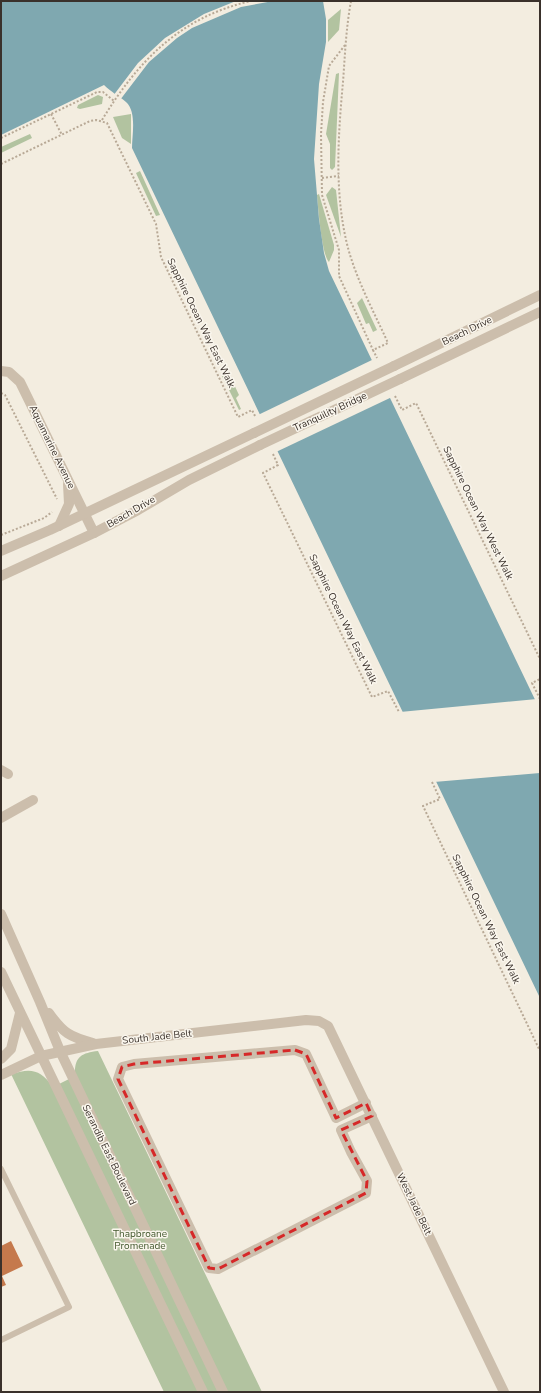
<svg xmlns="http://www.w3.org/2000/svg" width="541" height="1393" viewBox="0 0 541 1393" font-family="'Nunito Sans',sans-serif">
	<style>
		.green { fill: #b2c3a0 }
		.water { fill: #7fa8b0 }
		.pier { fill: #f3ede0 }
		.building { fill: #c5794c }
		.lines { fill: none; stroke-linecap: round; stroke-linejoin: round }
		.path { stroke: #b8a996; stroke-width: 2; stroke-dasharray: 2 2; stroke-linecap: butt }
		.service { stroke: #ccbeac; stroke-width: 6 }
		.minor { stroke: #ccbeac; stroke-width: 10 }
		.minor-bridge { stroke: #ccbeac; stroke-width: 10 }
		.marked { fill: none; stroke: #d62828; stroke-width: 3; stroke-dasharray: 8 5; stroke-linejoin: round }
		.labels { text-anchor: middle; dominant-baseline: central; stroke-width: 3; stroke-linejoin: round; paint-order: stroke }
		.street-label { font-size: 10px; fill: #3a312b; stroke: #faf6ed }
		.park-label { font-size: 10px; fill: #43582e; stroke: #faf6ed }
	</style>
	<rect width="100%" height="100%" fill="#f3ede0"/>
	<!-- green -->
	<g class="green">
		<path d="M341,9L339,30L328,42V20Z"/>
		<path d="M339,73L335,167L332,170L330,168V144L326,134L336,74Z"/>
		<path d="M98,95L103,97L102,104L80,109L77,108L78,105Z"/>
		<path d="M131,114V144L122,138L113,117Z"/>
		<path d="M30,134L32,138L1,153V147Z"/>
		<path d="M140,171L160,215L156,216L136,173Z"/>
		<path d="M332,187L336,190L341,237L326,195Z"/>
		<path d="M319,194L334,245V250L329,262C322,256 318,207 317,195Z"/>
		<path d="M362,298L377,330L373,332L369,323L366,324L357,303Z"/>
		<path d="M222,376H230L231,378L239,395L236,398L241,409L239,410Z"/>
		<path d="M98,1051L262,1392H164L11,1074C31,1068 40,1069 53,1087L75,1076C74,1057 81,1053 98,1051Z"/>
	</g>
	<!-- water -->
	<path class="water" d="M1,1H323L326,19V42L319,84L314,159L319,219L324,253L329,271L540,710V998L132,148C132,135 137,112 126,102C119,96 111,92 104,85L1,135Z"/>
	<!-- pier -->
	<g class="pier">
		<path d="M236,1H273L241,7L192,28L177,38L149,62L120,100L113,96L138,63L165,38L204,14Z"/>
		<path d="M374,359L392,397L276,452L258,415Z"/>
		<path d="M537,699L540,705V773L434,782L400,712Z"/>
	</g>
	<!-- building -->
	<path class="building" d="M11,1241L23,1266L2,1276L6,1285L1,1287V1246Z"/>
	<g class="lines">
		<!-- path -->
		<g class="path">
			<path d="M351,1C346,28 345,55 343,82C338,137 334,194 348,248C357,281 374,312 388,343L373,350L377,358"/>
			<path d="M345,45L329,66L323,102L321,134L322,195L339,250V276L373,350"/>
			<path d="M51,114L62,135"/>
			<path d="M102,120C138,61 180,17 251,1"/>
			<path d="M1,138L97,92H103L114,101"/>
			<path d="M1,164L90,121L96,120L107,123L156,224L161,257L238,417L252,410L255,416"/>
			<path d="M322,178L339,176"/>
			<path d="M1,393L5,395L57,499"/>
			<path d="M395,396L402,410L416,403L540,659"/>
			<path d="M273,454L278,465L263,473L372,697L388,691L399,712"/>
			<path d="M1,535L44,518L52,512"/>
			<path d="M540,699L532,683L540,679"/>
			<path d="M432,782L440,799L423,806L540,1051"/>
		</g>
		<!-- service -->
		<path class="service" d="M1,1169L69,1307L1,1340"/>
		<!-- minor -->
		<g class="minor">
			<path d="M394,366L540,295"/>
			<path d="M1,371L9,372L20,382L94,533"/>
			<path d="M400,379L540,312"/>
			<path d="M59,526L69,504L68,484"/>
			<path d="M1,551L50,530L254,433"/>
			<path d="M1,576L94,533L138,510L189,480L260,445"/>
			<path d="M1,770L8,774"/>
			<path d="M1,818L33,800"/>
			<path d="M1,914L40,1002L60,1051L223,1392"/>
			<path d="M1,972L203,1392"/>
			<path d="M49,1013C63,1033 70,1037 93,1043"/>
			<path d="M1,1059L11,1049L20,1013"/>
			<path d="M1,1075L41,1056L96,1044L306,1020L319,1021L328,1026L504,1392"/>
			<path d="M366,1103L336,1118L306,1054L295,1050L134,1064L122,1067L118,1079L209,1268L218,1269L366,1193L367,1181L351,1152L341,1130L372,1116"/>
		</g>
		<!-- minor-bridge -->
		<g class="minor-bridge">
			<path d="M254,433L394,366"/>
			<path d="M260,445L400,379"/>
		</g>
	</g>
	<!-- marked area -->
	<path class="marked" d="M295,1050L306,1054L336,1118L366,1103L372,1116L341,1130L367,1181L366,1193L218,1269L209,1268L118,1079L122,1067L134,1064Z"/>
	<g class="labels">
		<!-- street labels -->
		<g class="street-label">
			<text transform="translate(201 323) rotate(64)">Sapphire Ocean Way East Walk</text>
			<text transform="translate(467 331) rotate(-26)">Beach Drive</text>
			<text transform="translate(330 412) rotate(-25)">Tranquility Bridge</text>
			<text transform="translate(52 447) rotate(64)">Aquamarine Avenue</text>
			<text transform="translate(131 512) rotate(-30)">Beach Drive</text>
			<text transform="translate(478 513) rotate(64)">Sapphire Ocean Way West Walk</text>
			<text transform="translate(343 619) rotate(64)">Sapphire Ocean Way East Walk</text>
			<text transform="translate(486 919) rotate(64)">Sapphire Ocean Way East Walk</text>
			<text transform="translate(157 1037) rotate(-6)">South Jade Belt</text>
			<text transform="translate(109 1155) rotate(64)">Serandib East Boulevard</text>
			<text transform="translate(414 1204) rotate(64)">West Jade Belt</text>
		</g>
		<!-- park labels -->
		<g class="park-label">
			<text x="140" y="1234">Thapbroane<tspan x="140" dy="12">Promenade</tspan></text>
		</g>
	</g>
	<!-- border -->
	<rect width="541" height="1393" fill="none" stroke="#3a312b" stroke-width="4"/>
</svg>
